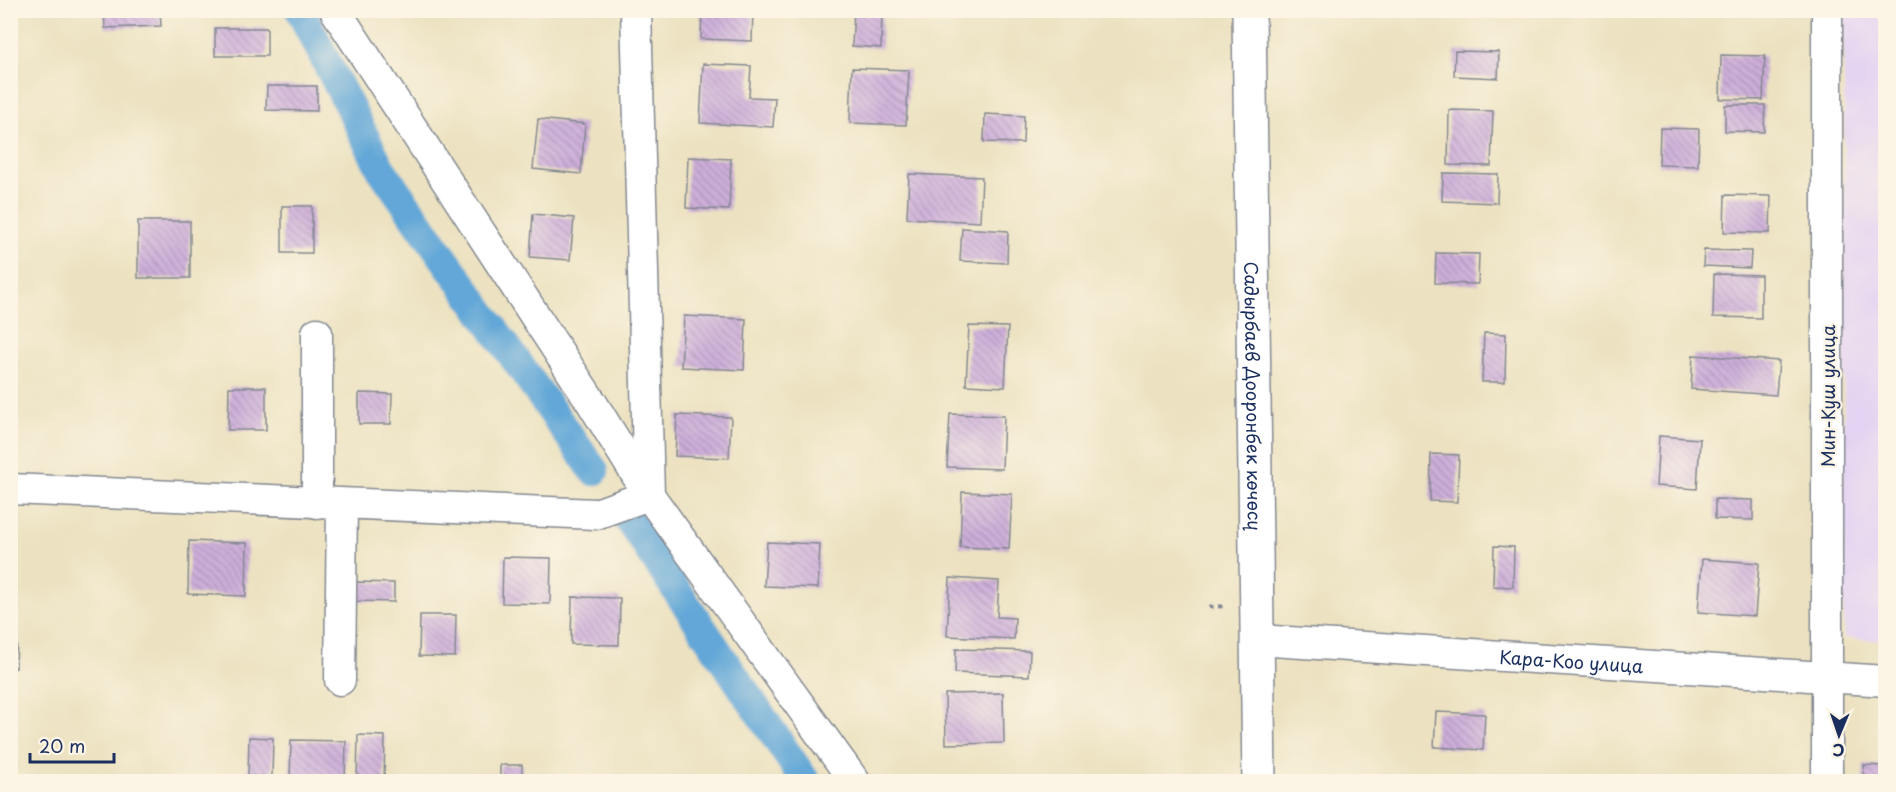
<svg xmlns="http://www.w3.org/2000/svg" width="1896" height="792" viewBox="0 0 1896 792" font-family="'Playpen Sans',sans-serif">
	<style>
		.built { fill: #e4d3f2 }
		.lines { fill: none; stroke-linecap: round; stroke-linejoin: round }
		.canal { stroke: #62a7d7; stroke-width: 30 }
		.building { fill: url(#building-back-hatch) }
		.minor-casing { stroke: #848890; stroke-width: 33 }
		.major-casing { stroke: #848890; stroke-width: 36 }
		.path { stroke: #848890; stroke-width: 4; stroke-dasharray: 4.5 4.5; stroke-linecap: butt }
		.minor { stroke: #fff; stroke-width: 30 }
		.major { stroke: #fff; stroke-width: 33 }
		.labels { text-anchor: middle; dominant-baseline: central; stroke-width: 4.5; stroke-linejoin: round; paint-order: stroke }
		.street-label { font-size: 18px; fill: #1b2f5e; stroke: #fcf5e5 }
	</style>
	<defs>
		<pattern id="building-back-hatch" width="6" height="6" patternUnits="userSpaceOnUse" patternTransform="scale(1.5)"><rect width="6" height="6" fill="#ceafda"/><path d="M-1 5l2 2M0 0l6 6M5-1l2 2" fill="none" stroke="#a68fb4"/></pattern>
	</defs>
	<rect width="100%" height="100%" fill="#fcf5e5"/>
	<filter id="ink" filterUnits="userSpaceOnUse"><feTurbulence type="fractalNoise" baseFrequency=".0167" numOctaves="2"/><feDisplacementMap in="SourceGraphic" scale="12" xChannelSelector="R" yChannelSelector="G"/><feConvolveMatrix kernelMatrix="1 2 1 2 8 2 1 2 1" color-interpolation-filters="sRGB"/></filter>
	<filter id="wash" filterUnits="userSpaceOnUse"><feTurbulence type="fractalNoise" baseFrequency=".008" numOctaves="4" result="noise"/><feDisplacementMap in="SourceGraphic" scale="24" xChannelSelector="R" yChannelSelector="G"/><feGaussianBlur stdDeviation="1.35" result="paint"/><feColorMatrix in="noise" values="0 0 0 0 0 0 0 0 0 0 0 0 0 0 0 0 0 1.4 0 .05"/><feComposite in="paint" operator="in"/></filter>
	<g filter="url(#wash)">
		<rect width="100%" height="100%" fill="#ece2c1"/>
		<!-- built -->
		<path class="built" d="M1844,11H1885V641L1844,638Z"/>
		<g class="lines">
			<!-- canal -->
			<g class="canal">
				<path d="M300,10L381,169L594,471"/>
				<path d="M625,514L806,782"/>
			</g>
		</g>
		<g id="blocks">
			<!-- building -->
			<g class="building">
				<path d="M104,10H160L161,26L105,28Z"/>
				<path d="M702,10H753L752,41L701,39Z"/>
				<path d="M854,10H903V14H882L881,48L852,46Z"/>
				<rect x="215" y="28" width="52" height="28"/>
				<path d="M1455,51L1499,52L1498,78L1454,76Z"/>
				<path d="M1721,55L1765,56L1763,100L1720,99Z"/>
				<path d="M703,64L751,66L749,97L775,98L773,127L700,123Z"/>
				<path d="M852,68L909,70L906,125L850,123Z"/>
				<path d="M267,86H317V111L266,110Z"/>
				<path d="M1725,105H1765L1764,132L1725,131Z"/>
				<path d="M1449,110L1493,111L1491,166L1448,165Z"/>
				<path d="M985,114L1024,116L1023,143L984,142Z"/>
				<path d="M538,119L585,124L581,174L533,169Z"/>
				<path d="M1660,128L1699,129L1698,166L1659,165Z"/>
				<path d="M688,157L731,159L729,210L686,208Z"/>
				<path d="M1443,173L1498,174L1497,203L1442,201Z"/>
				<path d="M909,174L982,177L980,222L907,218Z"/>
				<path d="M1725,195L1771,196L1770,233L1724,232Z"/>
				<rect x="282" y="206" width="30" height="47"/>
				<path d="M533,214L574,218L570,260L530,257Z"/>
				<rect x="138" y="221" width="52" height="57"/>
				<path d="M962,228L1008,231L1007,263L960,261Z"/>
				<path d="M1704,250L1751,251L1750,268L1703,266Z"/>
				<path d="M1436,253L1479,254L1478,284L1435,283Z"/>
				<path d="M1714,274L1761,275V318L1713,317Z"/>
				<path d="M684,316L746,319L744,370L681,367Z"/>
				<path d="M969,326L1008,327L1005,387L966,385Z"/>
				<path d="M1484,333L1506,334L1505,382H1482Z"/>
				<path d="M1693,355L1779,361L1776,395L1691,389Z"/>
				<path d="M229,387H266V430H228Z"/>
				<path d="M359,393L392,394L391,424H359Z"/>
				<path d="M950,414L1004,416L1002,469L947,467Z"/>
				<path d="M677,415L731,417L729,458L675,456Z"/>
				<path d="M1659,436L1700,439L1697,489L1656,486Z"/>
				<path d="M1431,454L1459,455L1457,502L1430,501Z"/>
				<path d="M962,492L1012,494L1009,549L960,547Z"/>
				<path d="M1715,499L1753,500V520L1715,519Z"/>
				<path d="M189,541L247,543L246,596L188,594Z"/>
				<path d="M767,542L820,544L818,588L764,586Z"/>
				<path d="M1494,546L1514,547L1513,587L1493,586Z"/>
				<path d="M503,557L551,558L550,604L502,603Z"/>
				<path d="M1702,559L1759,563L1755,616L1698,612Z"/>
				<path d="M950,578L999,581L997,617L1015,618L1014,639L947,636Z"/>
				<path d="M356,582L394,583V602L355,601Z"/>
				<path d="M572,597L620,598L619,645L571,644Z"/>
				<path d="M420,615H456L455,657L419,656Z"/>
				<path d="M10,639L17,640L16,668L10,667Z"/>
				<path d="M956,649L1030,651L1029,676L955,673Z"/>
				<path d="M1003,693L1004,743L946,744L945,694Z"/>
				<path d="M1436,712L1485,714L1483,750L1434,747Z"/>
				<path d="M358,735L385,736L384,782H357Z"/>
				<path d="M249,737L273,738L272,777L248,776Z"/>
				<path d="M291,740L346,741L345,782H290Z"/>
				<rect x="500" y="765" width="22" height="17"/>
				<path d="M1864,765L1886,766V782H1863Z"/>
			</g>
		</g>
	</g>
	<g filter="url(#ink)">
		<use href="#blocks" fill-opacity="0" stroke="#848890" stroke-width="1.5"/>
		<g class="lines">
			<defs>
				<g id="minor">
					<path d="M335,10L592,403L649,495L855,782"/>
					<path d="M1827,10V782"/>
					<path d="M317,333V503"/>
					<path d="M10,489L596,514L649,495L636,10"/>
					<path id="s1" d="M1257,640L1886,681"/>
					<path d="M340,680L342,504"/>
				</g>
				<g id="major">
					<path id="s2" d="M1249,10L1259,782"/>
				</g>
			</defs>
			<!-- minor casing -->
			<use href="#minor" class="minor-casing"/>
			<!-- major casing -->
			<use href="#major" class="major-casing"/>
			<!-- path -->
			<path class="path" d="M1209,607L1226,606"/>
			<!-- minor -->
			<use href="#minor" class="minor"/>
			<!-- major -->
			<use href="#major" class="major"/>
		</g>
	</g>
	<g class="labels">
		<!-- street labels -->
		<g class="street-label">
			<text stroke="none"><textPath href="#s2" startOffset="386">Садырбаев Дооронбек көчөсү</textPath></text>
			<text transform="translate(1827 396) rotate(-90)">Мин-Куш улица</text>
			<text stroke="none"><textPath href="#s1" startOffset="315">Кара-Коо улица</textPath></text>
		</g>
	</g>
	<!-- margin -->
	<rect width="1896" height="792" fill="none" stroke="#fcf5e5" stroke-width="36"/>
	<!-- north arrow -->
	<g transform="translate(1839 735) rotate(182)" stroke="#fcf5e5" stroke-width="4.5" paint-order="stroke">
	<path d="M0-4.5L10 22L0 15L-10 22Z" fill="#1b2f5e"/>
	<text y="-9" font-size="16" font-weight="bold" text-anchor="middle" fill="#1b2f5e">С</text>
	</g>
	<!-- scale -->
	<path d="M30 753v9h84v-9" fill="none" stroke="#1b2f5e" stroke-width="3"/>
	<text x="39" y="753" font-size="18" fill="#1b2f5e" stroke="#fcf5e5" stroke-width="4.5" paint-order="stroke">20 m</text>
</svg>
